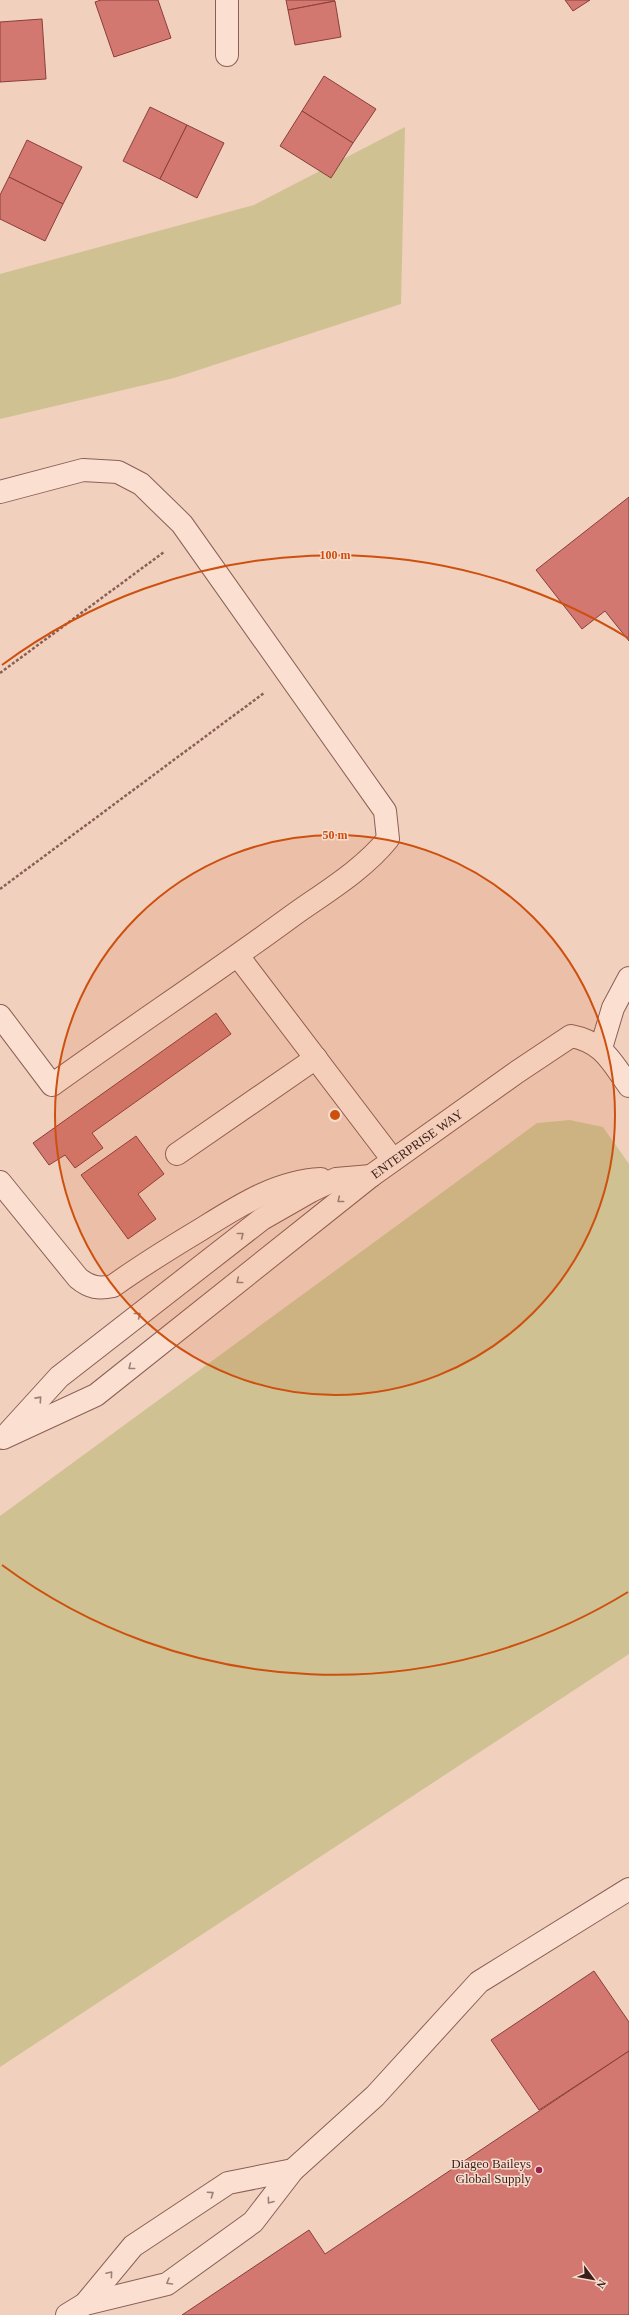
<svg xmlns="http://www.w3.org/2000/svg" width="629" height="2315" viewBox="0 0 629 2315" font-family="'Times New Roman',serif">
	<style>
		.green { fill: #cfc192 }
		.building { fill: #d27871; stroke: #8b3e3a }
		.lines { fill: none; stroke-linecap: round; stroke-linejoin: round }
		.minor-casing { stroke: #8a5f56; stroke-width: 24 }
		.path { stroke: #8a5f56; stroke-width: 2.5; stroke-dasharray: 3 2; stroke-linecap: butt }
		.minor { stroke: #fbe0d2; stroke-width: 22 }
		.oneway { stroke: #9a8076 }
		.ring { fill: none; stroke: #ce500e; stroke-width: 2 }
		.poi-dot { fill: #9d224e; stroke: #f8ddce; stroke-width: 1.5 }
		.labels { text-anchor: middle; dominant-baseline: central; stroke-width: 3; stroke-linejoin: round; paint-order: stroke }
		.street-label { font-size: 13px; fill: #391f1b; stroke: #f8ddce }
		.poi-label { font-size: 13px; fill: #391f1b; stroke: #f8ddce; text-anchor: end }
		.centre { fill: #ce500e; stroke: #f8ddce; stroke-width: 2 }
		.ring-label { font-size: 12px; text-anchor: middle; font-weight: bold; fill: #ce500e; stroke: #f8ddce; stroke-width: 3; stroke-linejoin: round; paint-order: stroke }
	</style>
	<rect width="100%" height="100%" fill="#f1d0be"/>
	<!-- green -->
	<g class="green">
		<path d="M405,127L401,304L174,378L0,419V274L254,205Z"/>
		<path d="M570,1120L603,1127L629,1164V1654L0,2067V1516L537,1123Z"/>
	</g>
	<!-- building -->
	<g class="building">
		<path d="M101,0H158L171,38L114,57L95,2Z"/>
		<path d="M286,0H334L335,1L288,10Z"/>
		<path d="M565,0H590L573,11Z"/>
		<path d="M335,1L341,37L295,45L288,10Z"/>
		<path d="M42,19L46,79L0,82V22Z"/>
		<path d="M324,76L376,109L353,143L302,111Z"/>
		<path d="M150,107L187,125L160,179L123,161Z"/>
		<path d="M302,111L353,143L331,178L280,146Z"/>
		<path d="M187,125L224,143L197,198L160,179Z"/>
		<path d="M27,140L82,167L63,204L9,177Z"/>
		<path d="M9,177L63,204L45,241L0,219V195Z"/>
		<path d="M629,497V641L605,611L582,629L536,570Z"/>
		<path d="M216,1013L231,1034L92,1133L103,1148L75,1168L65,1155L49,1165L33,1143Z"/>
		<path d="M136,1136L164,1174L138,1194L156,1219L128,1239L81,1175Z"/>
		<path d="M594,1971L629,2022V2051L539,2110L491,2040Z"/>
		<path d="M629,2051V2315H182L309,2230L325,2254Z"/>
	</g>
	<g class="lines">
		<defs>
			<g id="minor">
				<path d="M227,0V55"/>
				<path d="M0,492L83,470L118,472L141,484L182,524L385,811L388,839C362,871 324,893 292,916C213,974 131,1028 52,1085L0,1016"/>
				<path d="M238,956L393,1160"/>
				<path d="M601,1048L613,1008L629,978"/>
				<path d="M177,1154L316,1058"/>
				<path d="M0,1182L78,1278C90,1288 99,1289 113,1286C141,1266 170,1248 200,1230C237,1207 276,1181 321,1179"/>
				<path d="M9,1432L59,1377L262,1219L311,1191L336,1179L371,1176"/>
				<path id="s1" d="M3,1438L96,1395L371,1176L517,1072L571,1036C603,1042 611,1061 629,1086"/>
				<path d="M85,2304L133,2246L228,2183L293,2170"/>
				<path d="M67,2315L85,2304L167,2284L253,2222L293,2170L375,2096L479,1982L629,1889"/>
			</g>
		</defs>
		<!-- minor casing -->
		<use href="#minor" class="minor-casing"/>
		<!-- path -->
		<g class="path">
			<path d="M0,673L164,552"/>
			<path d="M0,889L264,693"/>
		</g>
		<!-- minor -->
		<use href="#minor" class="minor"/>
	</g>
	<!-- one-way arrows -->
	<defs><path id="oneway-chevron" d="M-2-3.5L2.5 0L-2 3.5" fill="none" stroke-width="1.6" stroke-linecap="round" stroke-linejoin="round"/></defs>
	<g class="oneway">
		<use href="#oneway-chevron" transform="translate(340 1200) rotate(141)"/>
		<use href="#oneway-chevron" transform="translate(241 1235) rotate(-38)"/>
		<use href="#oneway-chevron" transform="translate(239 1281) rotate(141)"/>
		<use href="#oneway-chevron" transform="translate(138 1315) rotate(-38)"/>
		<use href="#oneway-chevron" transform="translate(131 1367) rotate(142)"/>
		<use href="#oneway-chevron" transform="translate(39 1399) rotate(-48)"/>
		<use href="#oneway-chevron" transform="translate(211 2194) rotate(-34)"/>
		<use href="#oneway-chevron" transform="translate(270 2201) rotate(127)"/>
		<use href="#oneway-chevron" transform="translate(110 2274) rotate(-50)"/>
		<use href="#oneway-chevron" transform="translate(169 2282) rotate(150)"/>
	</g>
	<!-- distance rings -->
	<circle cx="335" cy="1115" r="280" fill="#ce500e" fill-opacity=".12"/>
	<g class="ring">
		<circle cx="335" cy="1115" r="280"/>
		<path d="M628 1592A560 560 0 0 1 2 1565M2 665A560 560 0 0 1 628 638"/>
	</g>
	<!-- markers -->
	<circle class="poi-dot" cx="539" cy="2170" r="4"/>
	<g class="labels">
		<!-- street labels -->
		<g class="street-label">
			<text stroke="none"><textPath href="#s1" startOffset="510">ENTERPRISE WAY</textPath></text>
		</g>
		<!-- poi labels -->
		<g class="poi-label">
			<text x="531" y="2163">Diageo Baileys<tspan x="531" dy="15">Global Supply</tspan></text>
		</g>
	</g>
	<circle cx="335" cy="1115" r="6" class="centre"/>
	<g class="ring-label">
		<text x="335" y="559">100 m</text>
		<text x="335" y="839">50 m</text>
	</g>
	<!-- north arrow -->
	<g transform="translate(593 2279) rotate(122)" stroke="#f8ddce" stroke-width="3" paint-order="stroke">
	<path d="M0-3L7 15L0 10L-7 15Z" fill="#391f1b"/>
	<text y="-6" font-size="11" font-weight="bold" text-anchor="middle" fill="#391f1b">N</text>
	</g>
</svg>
